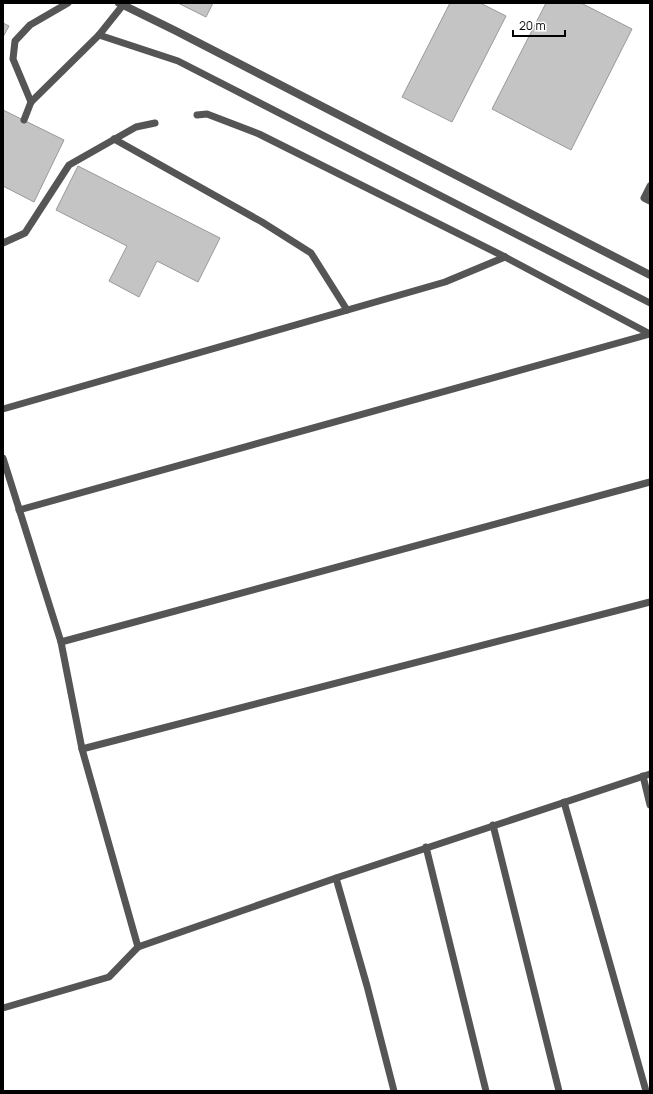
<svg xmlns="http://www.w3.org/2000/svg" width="653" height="1094" viewBox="0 0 653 1094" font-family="Manrope,sans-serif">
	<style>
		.building { fill: #c4c4c4; stroke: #999 }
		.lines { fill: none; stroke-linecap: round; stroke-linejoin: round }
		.service { stroke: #555; stroke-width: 7 }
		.minor { stroke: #555; stroke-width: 8 }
	</style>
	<rect width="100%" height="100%" fill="#fff"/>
	<!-- building -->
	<g class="building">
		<path d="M178,3H213L206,17Z"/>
		<path d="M450,3H480L506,16L452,122L402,97Z"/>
		<path d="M546,3H581L632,29L571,150L492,109Z"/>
		<path d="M3,23L9,26L3,37Z"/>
		<path d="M3,110L64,140L34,202L3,186Z"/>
		<path d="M78,166L220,238L198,282L157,261L139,297L109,281L127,246L56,210Z"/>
	</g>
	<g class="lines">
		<!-- service -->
		<g class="service">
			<path d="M99,35L123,5"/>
			<path d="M31,102L13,59L15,41L30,25L68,3"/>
			<path d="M197,115L207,114L259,134L505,257L650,334"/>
			<path d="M24,120L31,102L99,35L178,61L650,303"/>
			<path d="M114,139L262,222L311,253L347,310"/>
			<path d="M650,186L644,198L650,201"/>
			<path d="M3,243L25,233L69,165L136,127L155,123"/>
			<path d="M3,409L445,282L505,257"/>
			<path d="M3,458L61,642L650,482"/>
			<path d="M19,510L650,334"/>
			<path d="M61,642L82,749L138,947L336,878L650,774"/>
			<path d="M82,749L650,602"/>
			<path d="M643,776L650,805"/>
			<path d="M564,802L646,1091"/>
			<path d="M493,825L559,1091"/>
			<path d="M426,847L486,1091"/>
			<path d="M336,878L367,986L394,1091"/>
			<path d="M3,1008L109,977L138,947"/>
		</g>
		<!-- minor -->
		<path class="minor" d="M119,3L176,31L650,275"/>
	</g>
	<!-- border -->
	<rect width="653" height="1094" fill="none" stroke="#000000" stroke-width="8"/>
	<!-- scale -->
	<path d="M513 30v6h52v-6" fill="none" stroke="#000000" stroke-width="2"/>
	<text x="519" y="30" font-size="12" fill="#000000" stroke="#ffffff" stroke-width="3" paint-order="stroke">20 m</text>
</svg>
